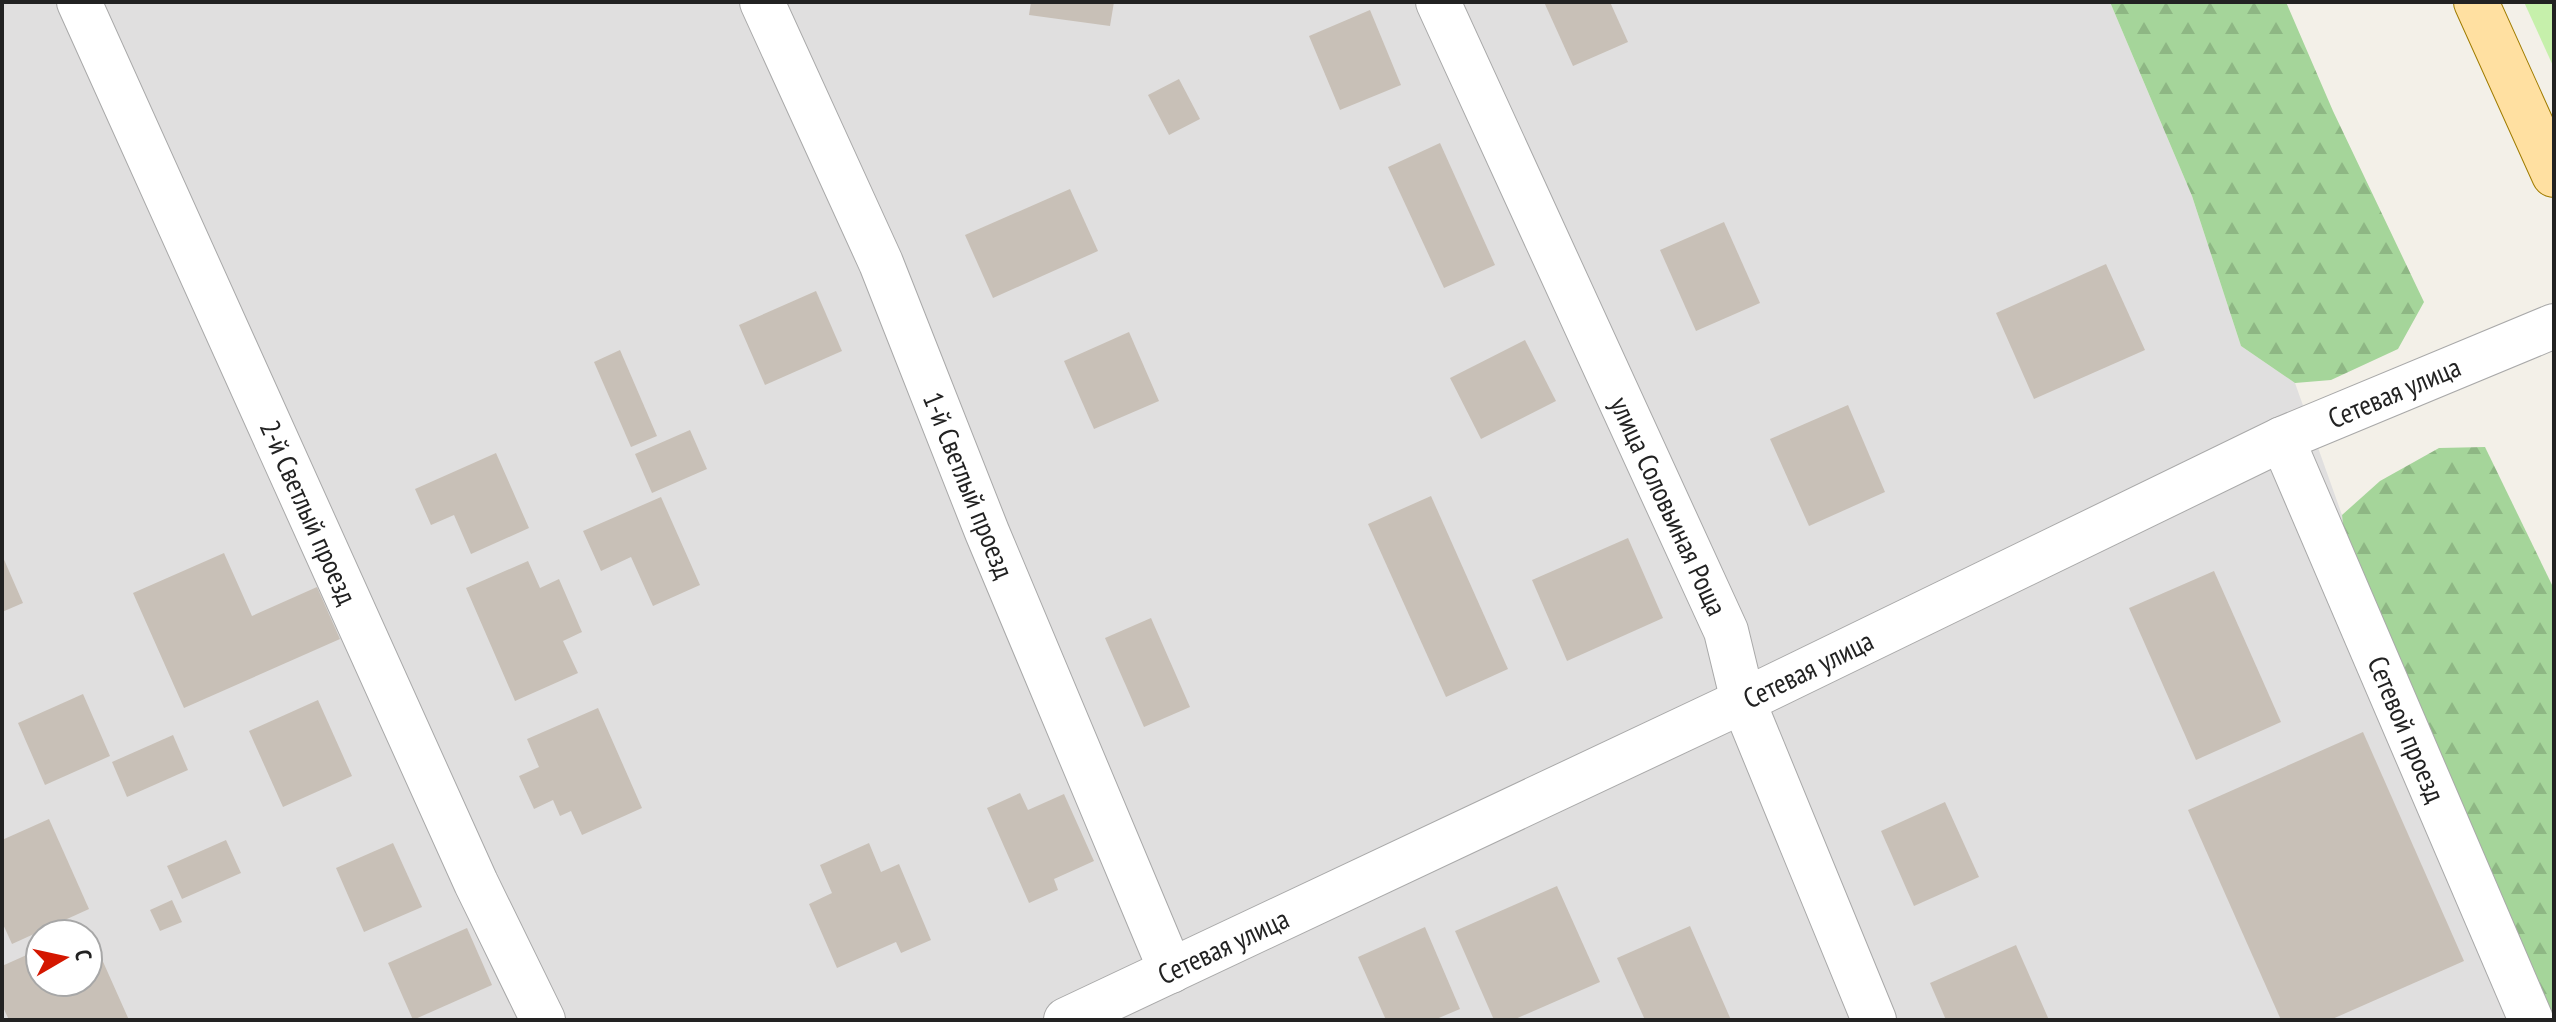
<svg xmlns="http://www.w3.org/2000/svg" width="2556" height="1022" viewBox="0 0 2556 1022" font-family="'PT Sans Narrow',sans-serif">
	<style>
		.residential { fill: #e0dfdf; fill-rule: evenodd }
		.grass { fill: #c6f0ab }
		.forest { fill: url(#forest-firs) }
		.building { fill: #c8c0b7 }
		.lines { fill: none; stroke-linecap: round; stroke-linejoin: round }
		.minor-casing { stroke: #a9a9a9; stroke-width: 46 }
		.major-casing { stroke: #a07c00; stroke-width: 46 }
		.minor { stroke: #fff; stroke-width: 44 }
		.major { stroke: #ffe0a1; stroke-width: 44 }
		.labels { text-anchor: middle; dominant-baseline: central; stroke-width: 7; stroke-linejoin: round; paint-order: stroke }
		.street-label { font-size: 28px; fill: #222; stroke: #fff }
	</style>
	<defs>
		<pattern id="forest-firs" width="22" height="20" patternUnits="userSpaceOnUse" patternTransform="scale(2)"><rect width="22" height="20" fill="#a5d59a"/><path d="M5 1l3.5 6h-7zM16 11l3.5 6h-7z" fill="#8eb784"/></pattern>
	</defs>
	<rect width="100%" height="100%" fill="#f3f0e8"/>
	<!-- residential -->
	<path class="residential" d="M2,2H2110L2192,196L2241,346L2295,383L2342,515L2347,567L2535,1020H2ZM40,934H88V982H40Z"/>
	<!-- grass -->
	<path class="grass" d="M2524,2H2554V68Z"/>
	<!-- forest -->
	<g class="forest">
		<path d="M2110,2H2286L2333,111L2424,302L2398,349L2331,380L2295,383L2241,346L2192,196Z"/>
		<path d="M2485,447L2554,589V1020H2535L2347,567L2342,515L2380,481L2439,448Z"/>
	</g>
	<!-- building -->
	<g class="building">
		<path d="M1031,2H1114L1110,26L1029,15Z"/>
		<path d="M1544,2H1610L1628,42L1573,66Z"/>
		<path d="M1370,10L1401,85L1340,110L1309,36Z"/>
		<path d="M1179,79L1200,119L1169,135L1148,95Z"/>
		<path d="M1440,143L1495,265L1444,288L1388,167Z"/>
		<path d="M1070,189L1098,251L993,298L965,235Z"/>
		<path d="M1724,222L1760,303L1696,331L1660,250Z"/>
		<path d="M2106,264L2145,350L2034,399L1996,313Z"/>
		<path d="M816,291L842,351L765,385L739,325Z"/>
		<path d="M1129,332L1159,401L1094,429L1064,361Z"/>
		<path d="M1525,340L1556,401L1481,439L1450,378Z"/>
		<path d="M620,350L657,436L631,447L594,362Z"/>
		<path d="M1848,405L1885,492L1809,526L1770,439Z"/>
		<path d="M690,430L707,469L652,493L635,454Z"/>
		<path d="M496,453L529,528L471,554L454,515L431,525L415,489Z"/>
		<path d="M1431,496L1508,669L1446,697L1368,524Z"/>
		<path d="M661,497L700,585L653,606L631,557L601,571L583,531Z"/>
		<path d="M1628,538L1663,618L1567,661L1532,580Z"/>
		<path d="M224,553L252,616L317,587L340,639L184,708L133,593Z"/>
		<path d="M2,555L23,603L2,612Z"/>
		<path d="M528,561L540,588L559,579L582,632L563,641L578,673L515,701L466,588Z"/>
		<path d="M2214,571L2281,722L2196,760L2129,608Z"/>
		<path d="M1151,618L1190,707L1144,727L1105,638Z"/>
		<path d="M83,694L110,756L45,785L18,723Z"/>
		<path d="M318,700L352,776L283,807L249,731Z"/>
		<path d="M598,708L642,808L582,835L571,811L560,816L553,800L534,809L519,776L539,767L527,739Z"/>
		<path d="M2363,732L2464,961L2330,1020H2281L2188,810Z"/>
		<path d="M173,735L188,770L127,797L112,762Z"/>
		<path d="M1020,793L1028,810L1064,794L1094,861L1054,879L1058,890L1029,903L987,808Z"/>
		<path d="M1945,802L1979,877L1914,906L1881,831Z"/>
		<path d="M49,819L89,909L12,944L2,922V840Z"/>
		<path d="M226,840L241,873L182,899L167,866Z"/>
		<path d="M393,843L422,907L364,932L336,868Z"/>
		<path d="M869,843L881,872L899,864L931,940L901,953L896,942L837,968L809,904L832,893L820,865Z"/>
		<path d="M1557,886L1600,982L1513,1020H1494L1455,931Z"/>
		<path d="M172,900L182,922L160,931L150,910Z"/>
		<path d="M1690,926L1731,1020H1645L1617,958Z"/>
		<path d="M1425,927L1460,1009L1434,1020H1386L1358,957Z"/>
		<path d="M467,928L492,985L413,1020L388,963Z"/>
		<path d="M2016,945L2049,1020H1946L1930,983Z"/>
		<path d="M96,946L129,1020H9L2,1005V966L40,949V982H88V949Z"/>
	</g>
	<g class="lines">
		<defs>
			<g id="minor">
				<path d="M79,2L476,883L543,1020"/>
				<path d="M762,2L881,263L987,532L1171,971"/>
				<path d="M1438,2L1726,631L1743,701L1874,1020"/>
				<path d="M2282,439L2531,1020"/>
				<path d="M1066,1020L1743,701L2282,439L2554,326"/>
			</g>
			<path id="major" d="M2476,2L2554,175"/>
		</defs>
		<!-- minor casing -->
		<use href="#minor" class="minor-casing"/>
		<!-- major casing -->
		<use href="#major" class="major-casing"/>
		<!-- minor -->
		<use href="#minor" class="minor"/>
		<!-- major -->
		<use href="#major" class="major"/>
	</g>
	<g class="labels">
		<!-- street labels -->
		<g class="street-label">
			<text transform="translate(2394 392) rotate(-23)">Сетевая улица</text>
			<text transform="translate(969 485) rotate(68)">1-й Светлый проезд</text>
			<text transform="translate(1669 506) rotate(65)">улица Соловьиная Роща</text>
			<text transform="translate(309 512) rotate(66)">2-й Светлый проезд</text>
			<text transform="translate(1808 669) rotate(-26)">Сетевая улица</text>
			<text transform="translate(2407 729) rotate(67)">Сетевой проезд</text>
			<text transform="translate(1223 946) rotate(-25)">Сетевая улица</text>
		</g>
	</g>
	<!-- border -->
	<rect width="2556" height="1022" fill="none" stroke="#222222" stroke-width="8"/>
	<!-- north arrow -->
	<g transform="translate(64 958) rotate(81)"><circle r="38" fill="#ffffff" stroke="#a7a7a7" stroke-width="2"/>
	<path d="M0-6L14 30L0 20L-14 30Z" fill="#d41700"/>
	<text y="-12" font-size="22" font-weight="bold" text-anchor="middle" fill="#222222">С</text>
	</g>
</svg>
